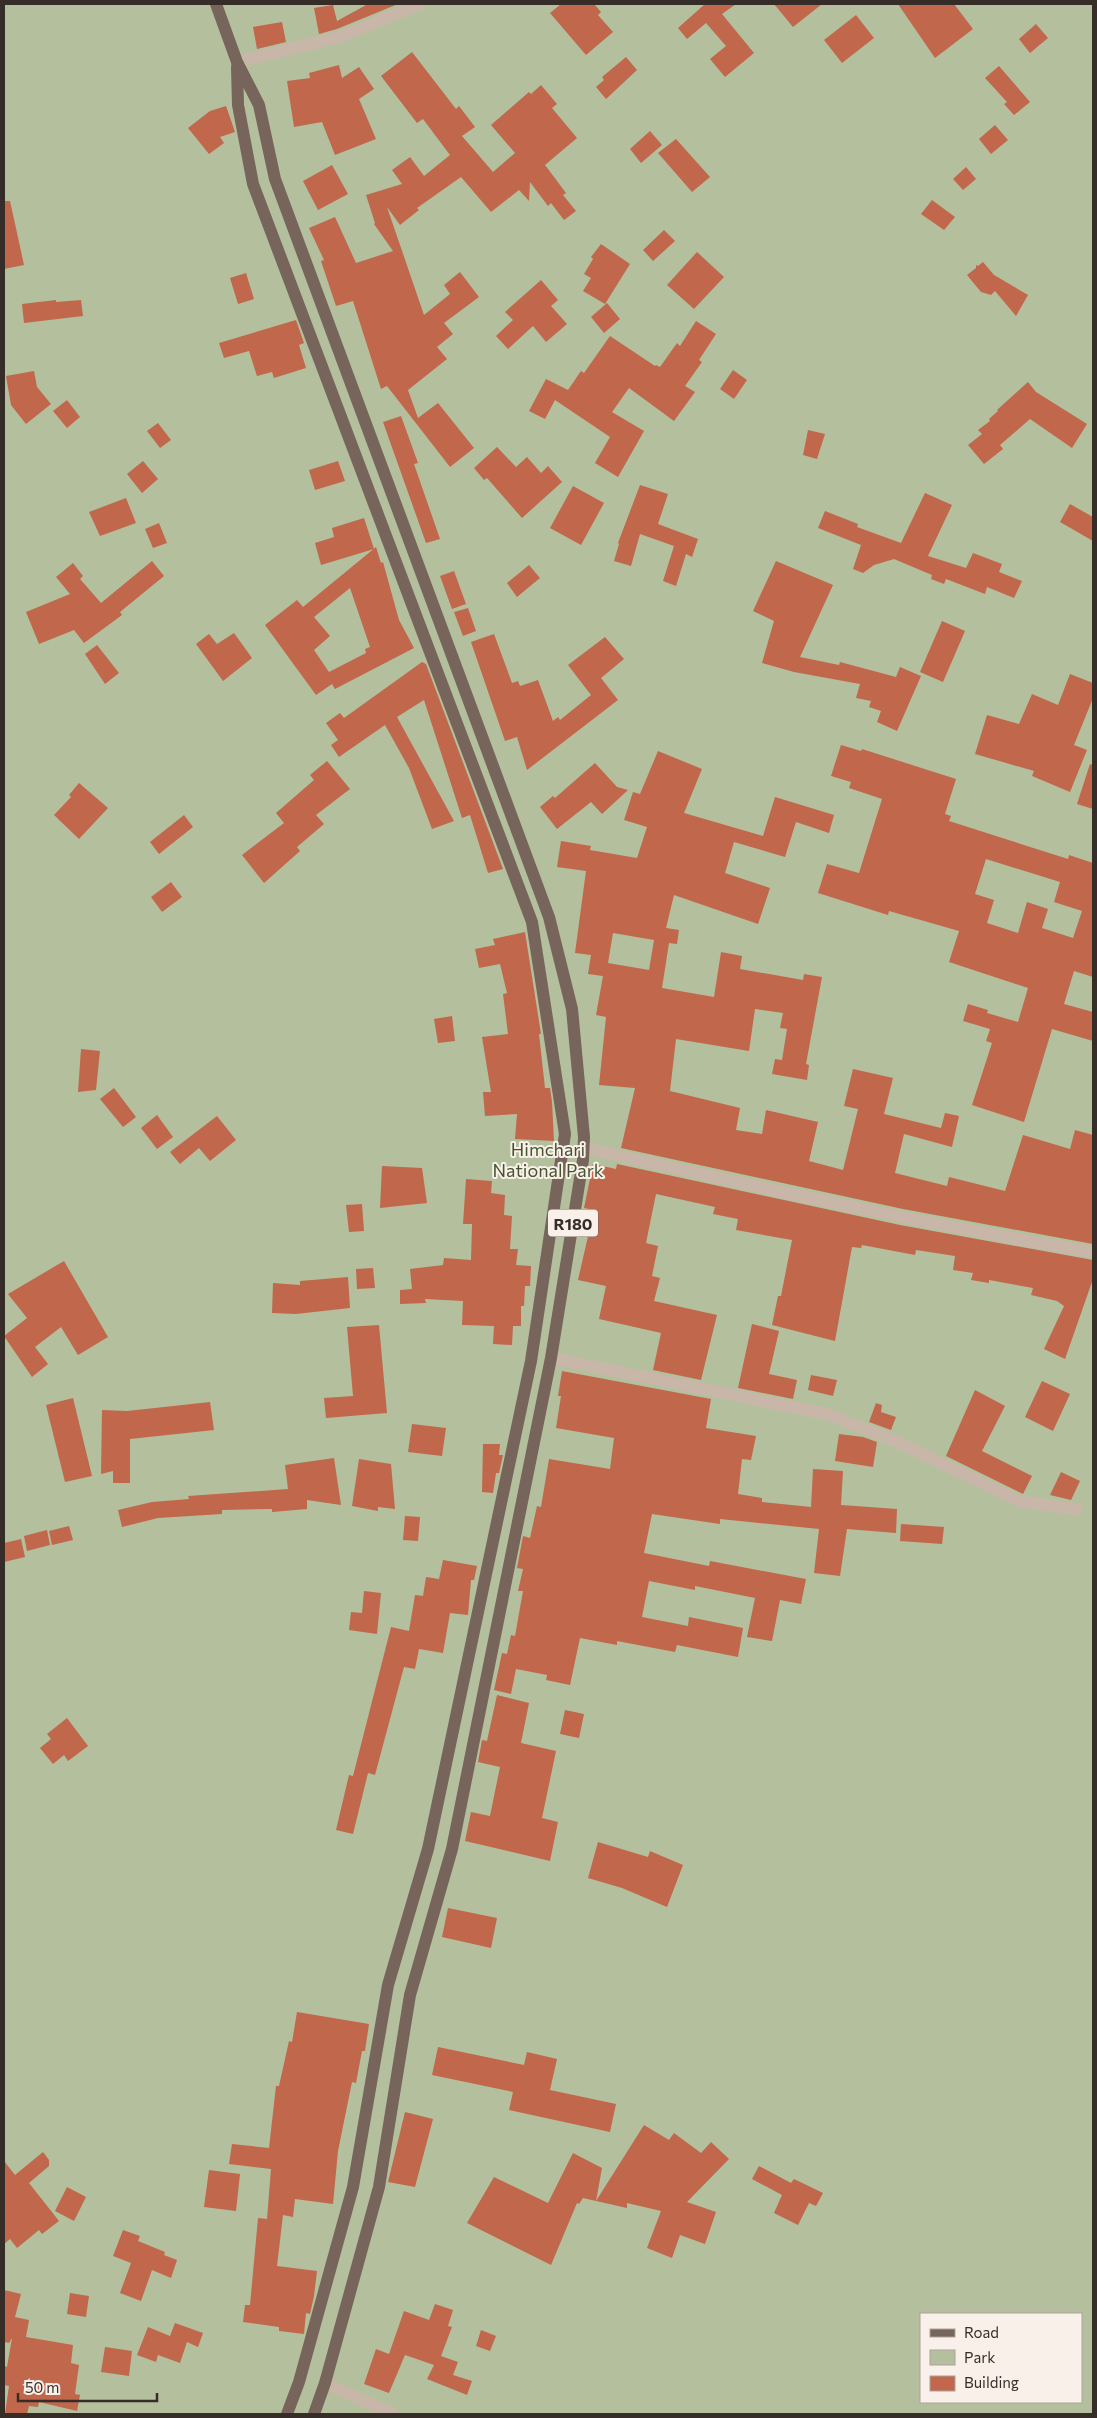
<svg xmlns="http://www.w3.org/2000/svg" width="1097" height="2418" viewBox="0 0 1097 2418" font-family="Commissioner,sans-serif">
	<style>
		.green { fill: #b4bf9d; fill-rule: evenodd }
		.building { fill: #c0674c; fill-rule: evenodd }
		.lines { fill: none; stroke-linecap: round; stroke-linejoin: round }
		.minor { stroke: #c8b7a9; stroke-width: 12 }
		.primary { stroke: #77645a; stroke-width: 12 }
		.labels { text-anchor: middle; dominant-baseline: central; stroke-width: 4; stroke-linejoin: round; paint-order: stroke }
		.shield { fill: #f9f1e9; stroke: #706863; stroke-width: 1 }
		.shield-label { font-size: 16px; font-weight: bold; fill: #362d29 }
		.park-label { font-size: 18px; fill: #46532e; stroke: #f9f1e9 }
	</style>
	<rect width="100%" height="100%" fill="#f1e7dd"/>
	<!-- green -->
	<path class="green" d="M4,4H1093V2414H4ZM921,2314H1081V2402H921Z"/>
	<!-- building -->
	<g class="building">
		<path d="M368,4H398L337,29L319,34L314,8L333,5L337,21Z"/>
		<path d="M561,4H594L601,12L598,15L613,32L586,55L550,13Z"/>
		<path d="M705,4H736L722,14L754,53L725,77L710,59L726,46L706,23L687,39L678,28Z"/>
		<path d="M774,4H822L793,27Z"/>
		<path d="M898,4H954L973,29L935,58Z"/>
		<path d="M856,15L874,38L842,63L824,40Z"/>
		<path d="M282,22L286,42L257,49L253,27Z"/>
		<path d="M1036,24L1048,38L1030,53L1019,39Z"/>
		<path d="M412,52L456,109L459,106L475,127L462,136L493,172L515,153L491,125L529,92L531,94L541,85L557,104L552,108L577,138L545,165L566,193L563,195L576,211L564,220L551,203L548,206L530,182L529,201L519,190L491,212L461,177L417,208L419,210L400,225L387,207L424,315L450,294L444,285L460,272L479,297L444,323L453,334L437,347L447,359L408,390L418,418L438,403L474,448L450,467L387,386L381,389L353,301L336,306L321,261L324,260L309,228L335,217L356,263L393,251L374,224L375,223L366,195L402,184L392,170L410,157L424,176L450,155L423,119L417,123L381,76Z"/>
		<path d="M626,57L637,70L606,99L596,87L604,80L602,77Z"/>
		<path d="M339,65L342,78L359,67L374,89L359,99L376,139L335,155L322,122L294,127L287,81L310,78L309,73Z"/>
		<path d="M999,66L1030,102L1014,115L1004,104L1007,102L985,78Z"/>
		<path d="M226,106L235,132L220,137L224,143L209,154L188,128L210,111Z"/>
		<path d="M995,125L1008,140L991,154L979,139Z"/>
		<path d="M650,131L662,145L641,163L630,149Z"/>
		<path d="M676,139L710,177L692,192L658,153Z"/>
		<path d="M332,165L348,194L318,210L303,181Z"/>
		<path d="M966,167L976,179L963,190L953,179Z"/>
		<path d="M932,200L955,217L944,230L921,214Z"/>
		<path d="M4,201H10L24,265L4,269Z"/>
		<path d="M664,230L675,241L653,261L643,250Z"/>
		<path d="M601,244L630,264L605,304L583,291L591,278L584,274L593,259L591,257Z"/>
		<path d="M697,252L724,277L694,309L667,285Z"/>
		<path d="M983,262L994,275L1028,295L1016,316L995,291L991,295L981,292L967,275L976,268V265L978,266Z"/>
		<path d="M246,273L254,299L238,304L230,278Z"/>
		<path d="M541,280L558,300L551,306L567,324L546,342L533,326L508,349L496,336L513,320L505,312Z"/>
		<path d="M56,300V302L81,300L83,316L24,323L22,304Z"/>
		<path d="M607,303L620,319L604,333L591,317Z"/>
		<path d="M296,320L304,343L299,345L306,368L274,378L272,372L257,376L249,351L224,358L219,343Z"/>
		<path d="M696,321L716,334L699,360L702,362L685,386L695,392L674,421L629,388L612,412L644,431L618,477L595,463L610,437L555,400L545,419L529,411L546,379L568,390L581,371L584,373L610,336L655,366L656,365L660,367L677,343L680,346Z"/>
		<path d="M733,370L747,380L734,399L720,389Z"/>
		<path d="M34,371L37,387L51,404L26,424L11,405L6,376Z"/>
		<path d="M1028,382L1036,392L1087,424L1072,448L1030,419L1000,445L1003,449L984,464L968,445L982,434L978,430L990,421L989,419L998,411L997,410Z"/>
		<path d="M67,400L80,417L67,428L53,411Z"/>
		<path d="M401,416L418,463L414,464L440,539L426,543L383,422Z"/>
		<path d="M158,423L171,440L160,448L147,431Z"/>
		<path d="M808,430L825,434L817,459L803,455Z"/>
		<path d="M497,447L516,467L527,457L541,473L548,466L562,482L522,518L487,478L484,480L474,468Z"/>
		<path d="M143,461L158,479L142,493L127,474Z"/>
		<path d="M338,461L345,481L315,490L309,470Z"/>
		<path d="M640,485L668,494L658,524L698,539L692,557L686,554L676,586L663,581L674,546L640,534L631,566L614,561L619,544L618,543Z"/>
		<path d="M573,486L604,503L581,545L550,528Z"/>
		<path d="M925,493L952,505L928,556L966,568L973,553L1002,564L999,572L1022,581L1014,598L987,587L985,594L946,579L944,584L931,579L932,575L894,559L874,565L863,573L853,569L861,545L818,528L825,511L858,524L857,527L901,543Z"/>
		<path d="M126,498L136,523L100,536L89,512Z"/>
		<path d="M1070,504L1093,517V541L1060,522Z"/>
		<path d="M364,518L374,549L321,565L315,543L334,537L332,528Z"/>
		<path d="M159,523L167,543L153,548L145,529Z"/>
		<path d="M376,547L381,563L383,562L399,620L414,648L335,689L332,684L316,695L265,625L297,600L303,607ZM350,588L370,647L365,649L366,653L329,672L314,650L330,636L314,617Z"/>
		<path d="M152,561L164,576L120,612L122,615L84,643L74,630L39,644L26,612L70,594L56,577L73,563L83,576L80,579L101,603Z"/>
		<path d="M776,561L833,585L800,657L839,665L840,662L896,677L900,667L921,676L897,731L877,722L881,711L869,707L871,701L856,698L860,684L794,672L762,663L774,621L753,611Z"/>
		<path d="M529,565L540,578L517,597L507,583Z"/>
		<path d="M454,571L466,604L452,609L440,576Z"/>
		<path d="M468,608L476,631L463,636L454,612Z"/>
		<path d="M942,621L965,631L943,682L920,672Z"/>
		<path d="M234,633L252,658L223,681L196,644L209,634L217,644Z"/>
		<path d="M494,634L512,683L518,681L520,686L538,680L553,721L558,717L560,720L591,695L568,665L605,637L624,659L601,678L618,700L527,770L517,737L505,741L471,642Z"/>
		<path d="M97,645L119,673L105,684L85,654Z"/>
		<path d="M422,662L426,664L503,869L488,873L470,815L462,818L424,700L397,717L454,821L432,829L409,768L385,725L339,757L331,745L338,740L326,723L340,713L344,718Z"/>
		<path d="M1070,674L1093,683V698L1074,745L1087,750L1070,792L1032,776L1034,771L975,754L987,715L1019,724L1032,694L1058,705Z"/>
		<path d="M841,745L861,751L862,749L956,779L945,814L951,816L949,821L1068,859L1069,855L1093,863V977L1074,971L1064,1004L1093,1012V1041L1052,1029L1024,1122L972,1105L992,1043L986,1041L990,1029L963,1021L968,1004L988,1010L987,1013L1018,1022L1028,988L949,962L959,931L889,911L888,915L818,893L827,864L859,873L882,799L849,788L851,782L831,776ZM986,859L1060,882L1054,902L1082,911L1073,938L1042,928L1048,909L1027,902L1018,933L987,923L994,900L975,894Z"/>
		<path d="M658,751L702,769L684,813L763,836L775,797L834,815L829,833L796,822L785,857L734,842L725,873L770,888L758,924L674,895L666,928L679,930L677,944L669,943L662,988L714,997L721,952L742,956L740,969L803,980L804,974L822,977L806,1064L809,1065L807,1080L772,1074L775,1059L782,1060L787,1029L780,1028L783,1013L755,1009L749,1051L676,1039L670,1091L740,1108L736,1130L762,1134L766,1110L818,1122L809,1161L843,1170L858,1109L844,1106L853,1069L893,1078L884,1114L941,1128L945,1113L959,1116L952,1147L904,1134L895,1173L947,1186L949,1177L1005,1191L1023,1135L1070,1149L1075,1130L1093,1135V1244L903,1209L621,1148L635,1088L599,1085L606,1017L596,1015L603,976L588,974L591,955L575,953L586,871L557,867L561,841L591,846L590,850L637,858L647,827L624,820L633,792L640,794ZM613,933L654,940L649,970L608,963Z"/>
		<path d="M327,761L350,789L316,815L324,824L297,847L300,851L264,883L242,855L284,823L276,813L314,780L310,775Z"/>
		<path d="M595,763L617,787L628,790L602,814L591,802L557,829L540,807L553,796L555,798Z"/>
		<path d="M1090,764L1093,765V809L1077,804Z"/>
		<path d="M79,783L108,808L79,839L54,815L71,797L69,795Z"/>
		<path d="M184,815L193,827L159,854L150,842Z"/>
		<path d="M171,882L182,897L162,912L151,897Z"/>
		<path d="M525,932L541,1034H539L545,1088H550L552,1102L554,1141L515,1139L517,1114L485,1116L483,1092H491L482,1037L508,1034L503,994L507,993L500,964L479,968L475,949L495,945L493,939Z"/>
		<path d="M452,1016L455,1041L438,1043L434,1019Z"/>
		<path d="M81,1049L100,1051L96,1090L78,1092Z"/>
		<path d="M114,1088L136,1117L123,1127L100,1099Z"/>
		<path d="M157,1115L173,1137L157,1149L141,1128Z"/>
		<path d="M217,1116L236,1140L210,1161L199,1148L180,1164L170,1152Z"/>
		<path d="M593,1164L616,1169L617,1164L900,1225L1093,1260V1279L1065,1359L1044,1349L1064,1306L1057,1301L1031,1295L1033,1288L989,1280V1283L971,1280L973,1273L953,1270L955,1256L916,1250L915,1255L862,1245L861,1248L852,1247L835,1341L772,1325L778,1296H781L792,1240L736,1230L738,1219L713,1214L715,1207L656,1194L646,1243L658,1246L652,1276L660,1278L654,1301L717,1315L701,1380L653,1370L661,1333L599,1319L606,1286L578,1280L594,1210L584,1208Z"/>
		<path d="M382,1166L422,1168L427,1203L380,1208Z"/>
		<path d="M466,1179L492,1181L491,1193L505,1195L504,1215L512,1216L510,1249H518L516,1265L531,1266L530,1286H525L524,1306H521V1326H513L512,1345L493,1344L494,1326L462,1325L463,1301L425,1299L426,1303L400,1304V1290L412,1289L410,1269L443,1265L444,1258L471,1260L472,1224H463Z"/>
		<path d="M362,1204L364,1231L349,1232L346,1205Z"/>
		<path d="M64,1261L108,1337L78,1355L61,1327L35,1347L48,1364L32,1377L4,1336L27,1318L8,1294Z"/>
		<path d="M373,1268L375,1288L357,1289L356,1269Z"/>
		<path d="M348,1277L350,1308L296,1314L272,1313L273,1283L300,1285V1281Z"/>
		<path d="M752,1324L779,1331L769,1374L797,1380L793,1399L738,1388Z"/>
		<path d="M379,1325L387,1413L326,1418L324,1398L353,1396L347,1327Z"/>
		<path d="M562,1371L711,1399L706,1428L756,1436L751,1460L742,1459L738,1494L762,1498V1502L811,1507L813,1469L843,1471L841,1505L897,1509L896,1533L847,1529L840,1576L814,1573L819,1529L720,1519V1524L652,1514L644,1553L709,1566L710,1561L806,1579L801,1604L780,1600L772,1641L747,1637L755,1598L695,1586V1590L649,1581L642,1617L688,1626L689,1617L743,1628L738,1657L677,1645L675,1652L617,1641V1645L580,1638L570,1685L546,1680L547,1675L516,1669L511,1694L494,1690L502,1653L507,1654L511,1635L515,1636L523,1591H518L523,1569L517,1568L523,1536L530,1538L537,1506L541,1507L549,1459L610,1469L614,1438L556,1428L561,1396H558Z"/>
		<path d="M811,1375L837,1380L833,1396L808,1390Z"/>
		<path d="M1042,1381L1070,1394L1053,1431L1025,1417Z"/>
		<path d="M975,1390L1005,1406L982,1451L1032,1476L1023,1494L946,1456Z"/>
		<path d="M73,1398L92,1476L65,1482L46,1405Z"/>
		<path d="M210,1402L214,1430L130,1439V1483H113V1471L101,1474L102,1410L127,1411Z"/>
		<path d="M876,1403L882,1405L881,1412L896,1417L891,1430L869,1422Z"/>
		<path d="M412,1424L446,1428L442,1456L408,1452Z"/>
		<path d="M839,1434L863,1437L877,1442L873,1467L835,1461Z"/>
		<path d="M483,1444H500L499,1455H503L499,1473H496L493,1493L482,1492Z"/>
		<path d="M334,1458L341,1505L307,1500V1509L272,1512V1509L222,1510V1514L158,1518L122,1527L118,1510L152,1502L189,1499L188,1496L288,1489L285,1465Z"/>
		<path d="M359,1459L391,1464L395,1509L378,1507V1511L352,1506Z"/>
		<path d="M1061,1472L1080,1481L1071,1500L1050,1495Z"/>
		<path d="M405,1516L420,1517L418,1541L403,1540Z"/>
		<path d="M901,1524L944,1527L942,1544L900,1541Z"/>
		<path d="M69,1526L73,1540L52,1545L49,1531Z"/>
		<path d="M47,1530L50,1545L27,1551L24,1536Z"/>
		<path d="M21,1539L25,1557L4,1562V1543Z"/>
		<path d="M443,1560L477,1566L474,1580H471L468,1615L450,1613L443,1653L419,1649L415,1669L404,1667L375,1775L368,1773L353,1834L336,1830L349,1775L353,1776L391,1627L409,1631L415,1595L423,1596L426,1577L439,1579Z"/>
		<path d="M364,1591L381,1593L377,1634L349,1630L351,1612L362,1613Z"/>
		<path d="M497,1695L529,1703L521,1743L556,1751L542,1818L558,1822L550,1861L465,1841L471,1812L490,1816L500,1767L478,1762L482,1740L487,1741Z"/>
		<path d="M565,1710L584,1714L579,1738L560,1734Z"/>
		<path d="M67,1718L88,1746L68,1761L64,1755L53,1764L40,1748L51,1739L47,1734Z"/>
		<path d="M598,1842L648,1857L650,1851L683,1865L667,1907L622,1888L588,1878Z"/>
		<path d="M448,1908L497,1918L491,1948L442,1937Z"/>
		<path d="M297,2012L369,2024L365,2051H362L356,2083L352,2082L338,2151L333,2204L295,2199L293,2217L283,2215L277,2266L317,2271L314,2296L310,2314L306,2313L304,2334L279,2331V2327L243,2322L245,2305H250L258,2218L267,2219L271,2169L229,2164L232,2144L269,2148L276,2086H279L289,2041L292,2042Z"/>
		<path d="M438,2047L524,2065L527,2052L557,2059L550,2090L616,2104L610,2132L509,2110L513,2092L432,2075Z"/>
		<path d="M405,2112L433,2119L415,2187L388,2182Z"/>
		<path d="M644,2125L669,2140L674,2133L701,2153L711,2142L729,2159L687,2202L716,2212L705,2244L680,2235L672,2258L647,2248L661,2211L627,2203V2208L596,2201Z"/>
		<path d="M43,2152L49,2160V2166L29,2183L59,2221L42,2234L39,2230L17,2248L10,2239L4,2244V2161L15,2175Z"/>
		<path d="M573,2153L602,2168L596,2201L583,2198L579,2204L577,2203L551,2265L467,2223L494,2177L548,2203Z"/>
		<path d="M759,2166L791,2183L794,2179L823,2193L816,2206L809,2203L798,2225L774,2213L782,2195L752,2179Z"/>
		<path d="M209,2170L240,2174L236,2211L204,2207Z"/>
		<path d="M67,2187L86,2197L74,2221L55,2211Z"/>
		<path d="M123,2230L140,2236L138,2241L165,2252L164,2255L177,2260L171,2278L152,2270L141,2301L120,2293L131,2263L113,2256Z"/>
		<path d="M4,2290L21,2294L15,2317L29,2320L26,2337L73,2345L71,2363L79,2365L75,2394L80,2395L77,2411L39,2402L38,2407L29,2406L27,2414H5L9,2386L4,2385V2366L7,2367L12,2338L9,2343L4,2342Z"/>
		<path d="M70,2293L89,2296L86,2317L67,2314Z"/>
		<path d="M435,2304L453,2310L448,2326L452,2327L441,2356L458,2362L453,2375L472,2381L467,2395L427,2379L434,2365L405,2355L389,2393L364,2384L376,2349L389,2354L404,2311L429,2320Z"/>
		<path d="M175,2323L203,2333L198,2347L187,2342L180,2363L158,2355L156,2362L137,2355L148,2327L170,2336Z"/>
		<path d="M481,2330L496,2336L490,2351L476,2346Z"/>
		<path d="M105,2347L132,2351L129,2376L101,2372Z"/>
	</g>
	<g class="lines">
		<!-- minor -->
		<g class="minor">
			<path d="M237,62L340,37L420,4"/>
			<path d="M584,1148C753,1186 922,1224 1093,1252"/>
			<path d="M551,1358L827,1414L898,1442L1021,1502L1077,1509"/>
			<path d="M325,2383L393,2414"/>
		</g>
		<!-- primary -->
		<g class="primary">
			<path d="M216,4L237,62L259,105L275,179L549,917L572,1009L584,1137L583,1160L551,1358L452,1849L410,1995L379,2187L325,2383L314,2414"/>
			<path d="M237,67L238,105L253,184L532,922L565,1134L531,1361L428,1849L388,1985L353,2187L299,2382L287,2414"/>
		</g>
	</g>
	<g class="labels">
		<!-- shield labels -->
		<rect class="shield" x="548" y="1209.5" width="50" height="27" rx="4"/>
		<g class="shield-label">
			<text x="573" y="1223">R180</text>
		</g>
		<!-- park labels -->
		<g class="park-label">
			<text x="548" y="1149">Himchari<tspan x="548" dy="21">National Park</tspan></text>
		</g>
	</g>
	<!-- border -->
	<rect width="1097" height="2418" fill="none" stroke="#362d29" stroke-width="10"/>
	<!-- legend -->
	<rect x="920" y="2313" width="162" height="90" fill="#f9f1e9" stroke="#aba39c"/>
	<rect x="930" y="2329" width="25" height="8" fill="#77645a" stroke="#aba39c"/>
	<text x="964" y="2338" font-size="15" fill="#362d29">Road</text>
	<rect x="930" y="2350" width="25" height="15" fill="#b4bf9d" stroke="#aba39c"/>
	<text x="964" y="2363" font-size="15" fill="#362d29">Park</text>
	<rect x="930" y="2376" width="25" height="15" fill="#c0674c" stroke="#aba39c"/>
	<text x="964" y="2388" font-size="15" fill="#362d29">Building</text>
	<!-- scale -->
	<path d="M18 2393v8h139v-8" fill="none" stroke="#362d29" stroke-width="2.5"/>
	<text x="25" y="2393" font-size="15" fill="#362d29" stroke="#f9f1e9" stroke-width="4" paint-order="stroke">50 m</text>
</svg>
